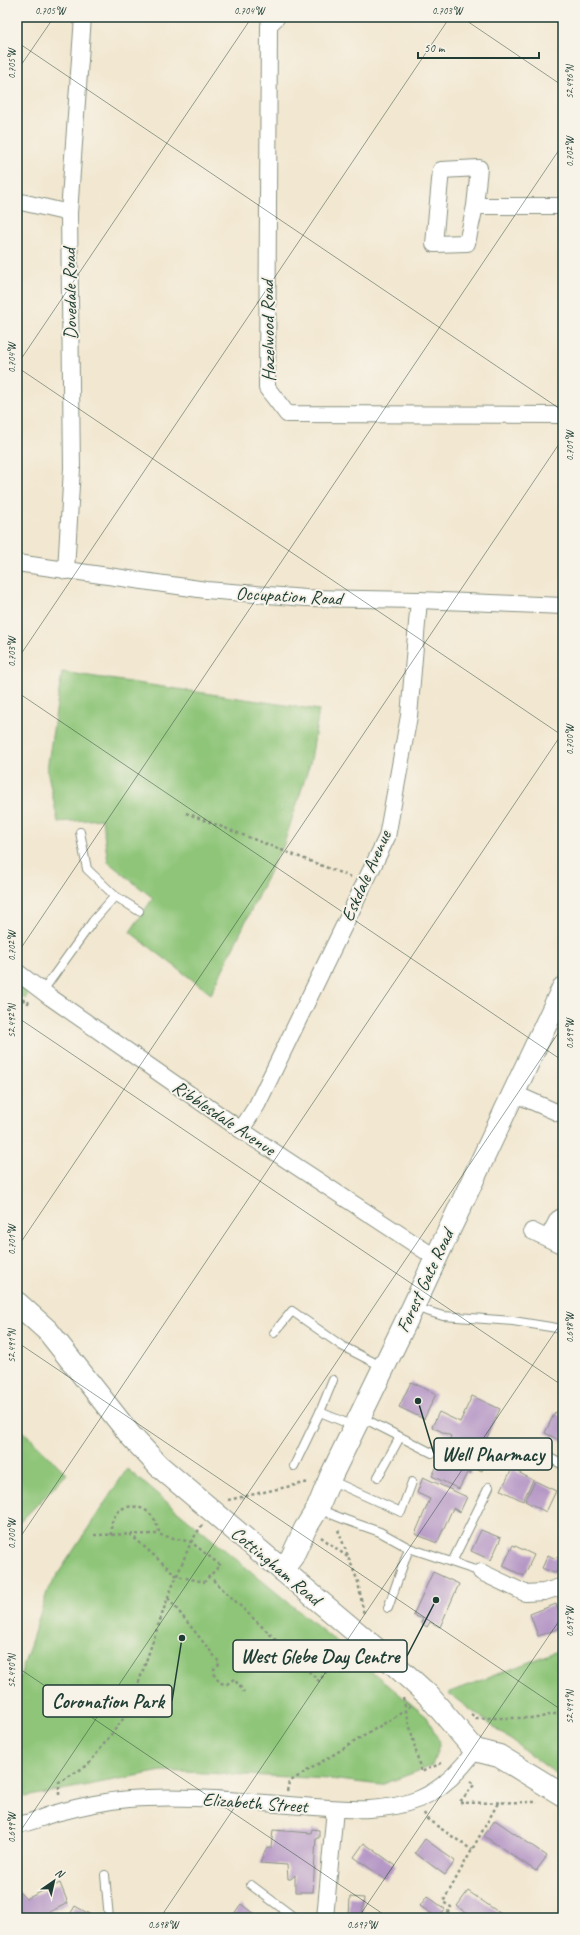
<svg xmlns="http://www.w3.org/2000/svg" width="580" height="1935" viewBox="0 0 580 1935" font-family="Caveat,sans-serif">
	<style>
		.green { fill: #8ec578; stroke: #568156 }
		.building { fill: #b698c6 }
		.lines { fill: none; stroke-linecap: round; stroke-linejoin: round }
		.lane-casing { stroke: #889282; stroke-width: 10 }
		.street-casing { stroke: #889282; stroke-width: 18 }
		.secondary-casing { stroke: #889282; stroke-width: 24 }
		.path { stroke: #889282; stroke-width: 2.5; stroke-dasharray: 3 3; stroke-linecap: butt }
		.lane { stroke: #fff; stroke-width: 8 }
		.street { stroke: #fff; stroke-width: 16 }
		.secondary { stroke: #fff; stroke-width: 22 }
		.ticks { fill: none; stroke: #1f3d34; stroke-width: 1; stroke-opacity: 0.45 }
		.labels { text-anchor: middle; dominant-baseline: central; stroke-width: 4; stroke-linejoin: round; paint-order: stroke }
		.street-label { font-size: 19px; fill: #1f3d34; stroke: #f7f3e8 }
		.leader { fill: none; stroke: #1f3d34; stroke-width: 1.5 }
		.callout-dot { fill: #1f3d34; stroke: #f7f3e8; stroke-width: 1.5 }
		.callout { fill: #f7f3e8; stroke: #1f3d34; stroke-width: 1.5 }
		.callout-label { font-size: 20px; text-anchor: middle; font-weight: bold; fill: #1f3d34 }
		.neatline { fill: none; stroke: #1f3d34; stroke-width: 1.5 }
		.ticks-label { font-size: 10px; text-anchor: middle; fill: #1f3d34 }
	</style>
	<rect width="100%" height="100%" fill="#f7f3e8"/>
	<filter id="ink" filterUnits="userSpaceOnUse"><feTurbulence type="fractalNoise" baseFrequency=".025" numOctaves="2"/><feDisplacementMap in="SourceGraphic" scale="8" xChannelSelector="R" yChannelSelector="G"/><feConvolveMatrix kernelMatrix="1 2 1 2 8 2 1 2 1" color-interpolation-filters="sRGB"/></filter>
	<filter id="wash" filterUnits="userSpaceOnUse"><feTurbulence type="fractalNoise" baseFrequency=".012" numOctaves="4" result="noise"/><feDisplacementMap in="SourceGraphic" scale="16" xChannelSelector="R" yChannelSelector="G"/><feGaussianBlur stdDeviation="0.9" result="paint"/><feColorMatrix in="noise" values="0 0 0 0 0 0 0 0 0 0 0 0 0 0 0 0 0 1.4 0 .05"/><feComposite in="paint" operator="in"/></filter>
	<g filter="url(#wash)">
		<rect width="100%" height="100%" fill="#f2e7d0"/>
		<!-- green -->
		<g class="green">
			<path d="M62,672L319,710L311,760L283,847L277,856L211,994L130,932L153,898L108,862L102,819L58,822L47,769Z"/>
			<path d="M17,983L29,992L25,999L17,993Z"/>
			<path d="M17,1425L67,1474L17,1525Z"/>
			<path d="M127,1469L427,1717L440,1743L432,1766L381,1785L330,1779L162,1771L25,1797L17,1781V1686L48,1589Z"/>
			<path d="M563,1649V1779L448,1693Z"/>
		</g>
		<g id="blocks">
			<!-- building -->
			<g class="building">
				<path d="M411,1382L436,1394L424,1419L399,1407Z"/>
				<path d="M472,1396L500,1409L485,1442L493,1446L482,1471L473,1467L470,1474L467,1473L459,1489L432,1476L442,1456L438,1454L445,1441L449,1442L451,1436L432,1427L439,1412L460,1422Z"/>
				<path d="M555,1412L563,1416V1442L545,1433Z"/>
				<path d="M512,1469L533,1480L523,1501L501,1490Z"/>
				<path d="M423,1477L467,1497L460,1512L453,1508L437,1543L415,1534L430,1499L417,1493Z"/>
				<path d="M535,1481L556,1491L546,1512L525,1501Z"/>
				<path d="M481,1530L501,1538L491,1560L471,1551Z"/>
				<path d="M513,1545L534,1555L524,1576L503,1566Z"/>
				<path d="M548,1555L554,1558L563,1555V1570L553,1573L542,1568Z"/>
				<path d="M433,1572L459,1584L440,1627L430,1622L427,1627L421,1623L423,1619L413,1615Z"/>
				<path d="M556,1604L563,1627L538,1636L530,1614Z"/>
				<path d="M495,1820L547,1856L536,1871L484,1836Z"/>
				<path d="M312,1829L319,1830V1838H316L313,1892H295V1875L291,1879H288L287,1865L260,1863L267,1847L271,1848L273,1830L311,1833Z"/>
				<path d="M425,1839L455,1861L445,1875L415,1853Z"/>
				<path d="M364,1843L396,1866L386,1880L354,1857Z"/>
				<path d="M60,1883L68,1903L37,1918H17V1890L26,1899Z"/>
				<path d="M468,1891L507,1918H474L470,1916L457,1906Z"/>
				<path d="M427,1896L445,1909L438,1918L420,1906Z"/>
				<path d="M350,1897L364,1898L362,1918L349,1917Z"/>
				<path d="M241,1904L259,1918H231Z"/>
				<path d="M75,1906L91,1915L89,1918H68Z"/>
			</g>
		</g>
	</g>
	<g filter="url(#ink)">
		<use href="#blocks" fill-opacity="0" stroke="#889282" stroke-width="1"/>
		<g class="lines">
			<defs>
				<g id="lane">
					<path d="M80,832L87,869L115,896L139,911"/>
					<path d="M42,992L93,921L115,896"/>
					<path d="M414,1307L443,1316L513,1321L563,1329"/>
					<path d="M274,1333L292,1311L342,1346L383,1367"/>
					<path d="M320,1412L354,1426"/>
					<path d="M361,1417L432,1453"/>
					<path d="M533,1449L563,1465"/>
					<path d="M294,1466L320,1412L333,1380"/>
					<path d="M378,1477L400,1437"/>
					<path d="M330,1480L401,1512L412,1482"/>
					<path d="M318,1509L346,1520L380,1532L409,1548L481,1572"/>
					<path d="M452,1562L489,1487"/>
					<path d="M388,1608L409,1548"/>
					<path d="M105,1875L109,1918"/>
					<path d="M251,1885L295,1918"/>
				</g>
				<g id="street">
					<path d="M277,17L269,25L267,388L287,414L563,415"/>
					<path d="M17,201L69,213"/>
					<path d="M475,206L479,168L441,170L434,244L467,243L475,206H563"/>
					<path d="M17,563L206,590L306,598L419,600L563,606"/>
					<path d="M66,571L72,468L69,213L83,17"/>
					<path d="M17,972L50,997L241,1130L436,1258"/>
					<path d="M513,1093L563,1115"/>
					<path d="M241,1130L257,1105L387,837L409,716L419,600"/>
					<path d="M532,1231L563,1246"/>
					<path d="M548,1238L558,1219L563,1216"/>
					<path d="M481,1572L525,1593L544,1592L563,1586"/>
					<path d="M17,1825C32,1823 46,1815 60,1812C82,1806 107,1801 129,1799C186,1794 245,1802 302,1806C340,1809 382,1814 419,1799C443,1789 460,1771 475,1750"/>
					<path d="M325,1918L335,1809"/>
				</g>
				<g id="secondary">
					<path d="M17,1303L48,1331L131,1436L159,1466L395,1665L428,1695L475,1750L499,1756L563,1795"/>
					<path d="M282,1570L292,1557L305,1529L318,1508L331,1476L413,1307L563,988"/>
				</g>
			</defs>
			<!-- lane casing -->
			<use href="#lane" class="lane-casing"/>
			<!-- street casing -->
			<use href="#street" class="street-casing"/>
			<!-- secondary casing -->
			<use href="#secondary" class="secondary-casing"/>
			<!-- path -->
			<g class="path">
				<path d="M186,813L351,877"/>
				<path d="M17,996L28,1003L29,1001"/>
				<path d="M228,1500L309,1482"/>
				<path d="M338,1530L358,1582L364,1615"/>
				<path d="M94,1535L156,1534L191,1542L220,1565L204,1582L177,1576L131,1535"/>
				<path d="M111,1535C110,1517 118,1504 137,1507C142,1508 148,1511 151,1515C156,1520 158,1528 160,1535"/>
				<path d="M321,1537L349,1558"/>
				<path d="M213,1580L319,1681L345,1647"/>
				<path d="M168,1598L220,1663L214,1669L215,1676L220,1683L227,1684L234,1679L244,1692"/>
				<path d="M403,1698L421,1772L444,1762"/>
				<path d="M471,1714L476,1718H537L563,1712"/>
				<path d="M470,1781L474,1785L459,1803L538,1802"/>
				<path d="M287,1791L289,1782L406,1710L412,1704"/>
				<path d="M59,1795V1782L88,1765L129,1711L168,1597L191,1542L202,1525"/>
				<path d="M424,1813L427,1819L472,1850"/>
				<path d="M444,1918L451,1907L443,1902L498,1803"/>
			</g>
			<!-- lane -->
			<use href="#lane" class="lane"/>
			<!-- street -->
			<use href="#street" class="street"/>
			<!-- secondary -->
			<use href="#secondary" class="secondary"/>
		</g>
	</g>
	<!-- ticks -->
	<path class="ticks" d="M461,17L563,86M17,42L563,411M17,71L54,17M17,365L252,17M17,367L563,736M17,660L450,17M17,692L563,1061M17,954L563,144M17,1017L563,1386M17,1248L563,438M17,1342L563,1711M17,1542L563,732M17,1667L389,1918M17,1836L563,1026M160,1918L563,1320M358,1918L563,1615M557,1918L563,1909"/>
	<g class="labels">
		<!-- street labels -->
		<g class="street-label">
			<text transform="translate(70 294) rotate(-91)">Dovedale Road</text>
			<text transform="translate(268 331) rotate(-91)">Hazelwood Road</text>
			<text transform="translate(289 596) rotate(3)">Occupation Road</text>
			<text transform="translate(366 876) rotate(-66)">Eskdale Avenue</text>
			<text transform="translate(224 1118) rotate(34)">Ribblesdale Avenue</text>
			<text transform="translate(425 1281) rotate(-65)">Forest Gate Road</text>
			<text transform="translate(276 1566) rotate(40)">Cottingham Road</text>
			<text transform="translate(255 1803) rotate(4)">Elizabeth Street</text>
		</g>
	</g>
	<!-- callouts -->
	<path class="leader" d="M418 1401L434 1454M436 1600L407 1656M182 1638L172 1701"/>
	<g class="callout-dot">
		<circle cx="418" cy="1401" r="4"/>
		<circle cx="436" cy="1600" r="4"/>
		<circle cx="182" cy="1638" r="4"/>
	</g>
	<g class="callout">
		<rect x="434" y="1438" width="118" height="32" rx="4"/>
		<rect x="233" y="1640" width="174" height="32" rx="4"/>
		<rect x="43" y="1685" width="129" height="32" rx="4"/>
	</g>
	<g class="callout-label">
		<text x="493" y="1461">Well Pharmacy</text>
		<text x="320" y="1663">West Glebe Day Centre</text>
		<text x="108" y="1708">Coronation Park</text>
	</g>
	<!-- margin -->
	<rect width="580" height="1935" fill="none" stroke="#f7f3e8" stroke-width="44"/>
	<!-- north arrow -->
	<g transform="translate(54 1881) rotate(34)" stroke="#f7f3e8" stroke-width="3" paint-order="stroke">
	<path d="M0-3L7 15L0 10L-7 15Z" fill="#1f3d34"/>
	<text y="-6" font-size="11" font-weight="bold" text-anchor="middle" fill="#1f3d34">N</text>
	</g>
	<!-- scale -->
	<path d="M418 52v6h121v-6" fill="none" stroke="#1f3d34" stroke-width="2"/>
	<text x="424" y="52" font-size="12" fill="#1f3d34" stroke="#f7f3e8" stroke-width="3" paint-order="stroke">50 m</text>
	<rect x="22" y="22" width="536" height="1891" class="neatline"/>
	<g class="ticks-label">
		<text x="50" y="14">0.705°W</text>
		<text x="249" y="14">0.704°W</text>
		<text x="447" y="14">0.703°W</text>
		<text transform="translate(11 64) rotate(-90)" y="4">0.705°W</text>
		<text transform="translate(569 82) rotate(-90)" y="4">52.496°N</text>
		<text transform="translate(569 152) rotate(-90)" y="4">0.702°W</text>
		<text transform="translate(11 358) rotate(-90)" y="4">0.704°W</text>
		<text transform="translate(569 446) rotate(-90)" y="4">0.701°W</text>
		<text transform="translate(11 652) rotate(-90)" y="4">0.703°W</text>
		<text transform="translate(569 740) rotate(-90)" y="4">0.700°W</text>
		<text transform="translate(11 946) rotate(-90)" y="4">0.702°W</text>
		<text transform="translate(11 1021) rotate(-90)" y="4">52.492°N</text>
		<text transform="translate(569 1034) rotate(-90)" y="4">0.699°W</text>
		<text transform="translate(11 1240) rotate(-90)" y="4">0.701°W</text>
		<text transform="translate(569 1328) rotate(-90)" y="4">0.698°W</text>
		<text transform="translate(11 1346) rotate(-90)" y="4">52.491°N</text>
		<text transform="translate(11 1534) rotate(-90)" y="4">0.700°W</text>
		<text transform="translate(569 1622) rotate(-90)" y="4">0.697°W</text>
		<text transform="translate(11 1671) rotate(-90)" y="4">52.490°N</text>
		<text transform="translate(569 1707) rotate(-90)" y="4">52.491°N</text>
		<text transform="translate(11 1828) rotate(-90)" y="4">0.699°W</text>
		<text x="163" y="1928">0.698°W</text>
		<text x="362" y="1928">0.697°W</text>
	</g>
</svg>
